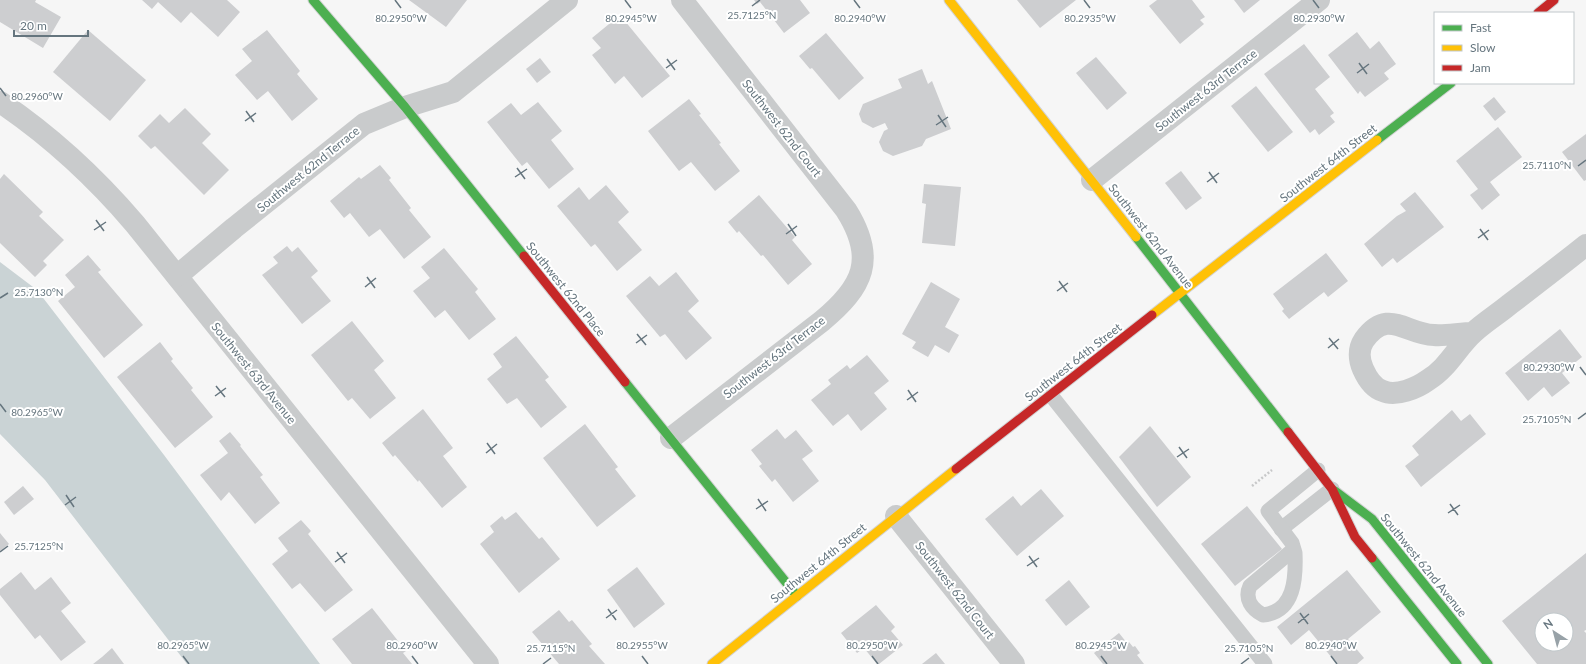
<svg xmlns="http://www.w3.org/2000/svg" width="1586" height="664" viewBox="0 0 1586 664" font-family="Lato,sans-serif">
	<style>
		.water { fill: #cad3d5 }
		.building { fill: #cdced0; fill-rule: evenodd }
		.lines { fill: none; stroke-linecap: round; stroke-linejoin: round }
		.fast-casing { stroke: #d2d3d4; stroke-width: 11 }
		.slow-casing { stroke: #d2d3d4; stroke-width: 11 }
		.jam-casing { stroke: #d2d3d4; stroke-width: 11 }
		.path { stroke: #c7c8c9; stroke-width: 2.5; stroke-dasharray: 2 2; stroke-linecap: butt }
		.lane { stroke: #c9cbcc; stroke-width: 15 }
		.street { stroke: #c9cbcc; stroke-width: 22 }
		.fast { stroke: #4caf50; stroke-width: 9 }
		.slow { stroke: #ffc107; stroke-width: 9 }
		.jam { stroke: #c62828; stroke-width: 9 }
		.ticks { fill: none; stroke: #65757e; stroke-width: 1.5 }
		.labels { text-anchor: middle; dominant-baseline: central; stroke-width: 4; stroke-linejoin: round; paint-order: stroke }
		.street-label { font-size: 12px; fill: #65757e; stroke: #fff }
		.ticks-label { font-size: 10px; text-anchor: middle; fill: #65757e; stroke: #fff; stroke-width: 4; stroke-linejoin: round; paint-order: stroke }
	</style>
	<rect width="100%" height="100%" fill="#f6f6f6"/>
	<!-- water -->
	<path class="water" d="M0,262L37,290L164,455L320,664H187L45,480L0,434Z"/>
	<!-- building -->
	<g class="building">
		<path d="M0,0H36L35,2L61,17L43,48L0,22Z"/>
		<path d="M142,0H227L240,12L218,37L191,12L181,23L158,2L152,9Z"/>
		<path d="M409,0H467L446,27Z"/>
		<path d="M754,0H800L810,13L784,33L760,2L757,4Z"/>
		<path d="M1017,0H1076L1040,28Z"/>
		<path d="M1157,0H1192L1205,17L1200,20L1204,24L1180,44L1149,6Z"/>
		<path d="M1234,0H1260L1244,13Z"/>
		<path d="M620,15L670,76L642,98L624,76L615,84L592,55L601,48L592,38Z"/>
		<path d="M88,30L146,80L110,121L53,72Z"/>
		<path d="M267,30L300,71L297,74L318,99L292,121L268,91L257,100L235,75L252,61L242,49Z"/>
		<path d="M1357,32L1370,49L1379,41L1396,64L1384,73L1389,79L1365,97L1360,91L1358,94L1328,55Z"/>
		<path d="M826,33L864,78L839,100L812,68L810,69L799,56Z"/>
		<path d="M1304,44L1330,77L1315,89L1334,113L1330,116L1335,122L1319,135L1315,129L1310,133L1264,74Z"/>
		<path d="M1096,57L1127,93L1107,110L1076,73Z"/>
		<path d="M540,58L551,72L537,83L526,69Z"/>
		<path d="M922,69L928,84L932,81L951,129L926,139L922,146L893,156L883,151L879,142L884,131L888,129L885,123L873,128L862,122L859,114L863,104L902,88L898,79Z"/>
		<path d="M1256,86L1293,132L1268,152L1231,106Z"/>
		<path d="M1494,97L1506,112L1495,121L1483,106Z"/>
		<path d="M689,99L701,114L699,115L721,143L719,144L740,171L715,191L691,162L679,171L648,131Z"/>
		<path d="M538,102L562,131L551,140L574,169L549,189L527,162L522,166L487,122L511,103L521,115Z"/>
		<path d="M185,108L211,134L202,143L229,170L204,195L155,146L151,149L138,136L160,114L169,123Z"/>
		<path d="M1498,127L1522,157L1490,182L1500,195L1482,210L1470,195L1478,189L1456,161Z"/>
		<path d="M1586,134V180L1584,181L1562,152Z"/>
		<path d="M380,165L391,178L389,180L411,208L409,210L431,237L404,259L380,229L369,237L350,213L344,218L330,201L359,177L361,179Z"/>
		<path d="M1181,171L1202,198L1186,210L1165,183Z"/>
		<path d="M4,174L43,212L39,216L64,240L43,261L47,265L35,277L0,243V179Z"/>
		<path d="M924,184L961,187L955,246L922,243L926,204L922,203Z"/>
		<path d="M606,185L629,212L618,222L642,250L617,271L595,244L591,247L557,206L579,187L589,200Z"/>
		<path d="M1415,192L1444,227L1397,263L1393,258L1382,267L1364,244L1397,216L1406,211L1400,204Z"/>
		<path d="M759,195L795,237L792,240L812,264L788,285L763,255L761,256L739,231L737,233L728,222Z"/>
		<path d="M287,246L292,252L298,247L318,271L311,277L331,301L302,324L262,275L278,263L273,257Z"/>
		<path d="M444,248L478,289L475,292L496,319L469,340L445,310L435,318L413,291L430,278L421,267Z"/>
		<path d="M1326,253L1348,281L1328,297L1324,292L1289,319L1282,311L1284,309L1273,294Z"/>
		<path d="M88,255L101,270L98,272L143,325L104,358L58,301L75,287L65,275Z"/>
		<path d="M676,272L699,301L688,311L712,338L686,360L665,334L660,337L626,296L650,276L659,286Z"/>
		<path d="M931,282L960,299L945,327L959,335L949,353L935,345L928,357L912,348L916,342L902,334Z"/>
		<path d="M352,321L384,361L374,370L396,398L370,419L352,398L348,401L311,355Z"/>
		<path d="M1560,329L1582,357L1562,373L1570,383L1552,397L1544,387L1528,401L1505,373Z"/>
		<path d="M516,336L549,377L545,380L567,407L541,428L517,398L507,404L487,379L502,367L493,354Z"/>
		<path d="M160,342L173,359L171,361L193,388L191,390L213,417L175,448L117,377Z"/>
		<path d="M867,355L889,381L874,393L887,409L861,431L848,414L833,426L811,400L831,384L828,380L847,365L850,369Z"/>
		<path d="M423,409L453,448L443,456L467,487L442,508L419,480L418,482L395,455L393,457L382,443Z"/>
		<path d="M1452,410L1461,421L1470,414L1486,434L1421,487L1405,466L1419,455L1412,446Z"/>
		<path d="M585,424L618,467L615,469L636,496L597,527L543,458Z"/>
		<path d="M1150,426L1191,477L1157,507L1119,457Z"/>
		<path d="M777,429L785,439L796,430L813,451L802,459L819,481L793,502L775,479L772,482L759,466L762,464L751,450Z"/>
		<path d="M230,432L241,445L240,446L263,475L260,477L280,503L255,524L229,492L221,501L200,475L228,453L219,441Z"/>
		<path d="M23,486L34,499L14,515L4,502Z"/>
		<path d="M1041,489L1064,516L1017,556L985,519L1013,496L1021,506Z"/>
		<path d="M1247,506L1282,549L1235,586L1201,544Z"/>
		<path d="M516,512L539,539L542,537L560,559L519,593L480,544L494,532L490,526L502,516L505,520Z"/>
		<path d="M301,520L311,531L308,534L353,590L325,612L300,583L292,589L272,564L288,551L278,538Z"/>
		<path d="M0,533L9,544L0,551Z"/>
		<path d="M1586,553V630L1584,631L1586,633V664H1537L1502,621ZM1542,620H1566V644H1542Z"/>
		<path d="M637,567L665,604L634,628L607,590Z"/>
		<path d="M1347,570L1381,612L1348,639L1364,658L1357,664H1337L1309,630L1291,645L1277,627Z"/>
		<path d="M21,572L35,590L51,577L71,603L61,611L86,642L61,661L40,635L35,639L0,595V589Z"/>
		<path d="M1069,580L1090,607L1066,626L1045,600Z"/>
		<path d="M876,605L895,627L891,631L903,645L879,664H877L864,648L857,653L841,633Z"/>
		<path d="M372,608L406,651L403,653L412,664H352L332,639Z"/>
		<path d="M559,610L569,622L572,620L592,644L589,646L605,664H559L532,632Z"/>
		<path d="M1119,633L1127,643L1129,642L1133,647L1135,646L1140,653L1137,655L1144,664H1103L1094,653Z"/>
		<path d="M112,648L124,664H93L102,657Z"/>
		<path d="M936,653L945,664H922Z"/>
	</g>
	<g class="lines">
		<defs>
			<g id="fast">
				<path d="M313,0L405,107L524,256"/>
				<path d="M1377,140L1451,83"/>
				<path d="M1136,237L1288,432"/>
				<path d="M625,382L797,596"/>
				<path d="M1335,491L1372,519L1488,664"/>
				<path d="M1372,558L1457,664"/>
			</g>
			<g id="slow">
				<path d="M949,0L1136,237"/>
				<path d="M1152,315L1377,140"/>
				<path d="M712,664L956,469"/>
			</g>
			<g id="jam">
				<path d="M1538,13L1554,0"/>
				<path d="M524,256L625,382"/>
				<path d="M1288,432L1332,489L1355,537L1372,558"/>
				<path d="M956,469L1152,315"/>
			</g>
		</defs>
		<!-- fast casing -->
		<use href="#fast" class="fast-casing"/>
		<!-- slow casing -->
		<use href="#slow" class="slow-casing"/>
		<!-- jam casing -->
		<use href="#jam" class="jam-casing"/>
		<!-- path -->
		<path class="path" d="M1252,486L1272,470"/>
		<!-- lane -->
		<g class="lane">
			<path d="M1050,394L1265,664"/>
			<path d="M1281,529L1332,489"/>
			<path d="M1294,549L1250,586C1244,599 1252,609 1263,615C1295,612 1296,577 1295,553L1292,543L1268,511L1318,470"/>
		</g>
		<!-- street -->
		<g class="street">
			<path d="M0,102C52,137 94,176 135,224L488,664"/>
			<path d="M1092,180L1319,0"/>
			<path d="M177,276L234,228L364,124L405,107L453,92L567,0"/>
			<path d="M1473,333C1460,333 1446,336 1434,335C1405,334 1388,307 1364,340C1358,349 1359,360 1363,369C1367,378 1373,388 1383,391C1396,397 1417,388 1428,380C1448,368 1457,347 1474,332C1485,322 1498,314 1510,304C1535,285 1561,265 1586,245"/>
			<path d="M671,438L822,321C863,287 877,259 846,210L682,0"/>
			<path d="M896,516L1014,664"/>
		</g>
		<!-- fast -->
		<use href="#fast" class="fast"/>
		<!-- slow -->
		<use href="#slow" class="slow"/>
		<!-- jam -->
		<use href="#jam" class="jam"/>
	</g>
	<!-- ticks -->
	<path class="ticks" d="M395,0L401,8M625,0L631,8M854,0L860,8M1084,0L1090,8M1313,0L1319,8M752,6L760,0M667,59L675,70M1359,63L1367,74M666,68L677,60M1357,73L1369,64M0,88L6,96M246,111L254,122M938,115L946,127M245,121L256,113M936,125L948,117M1578,166L1586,160M517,168L525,179M1209,172L1217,183M515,177L527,169M1207,182L1219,173M96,220L104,231M788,224L796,236M1480,229L1488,240M94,230L106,222M786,234L797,226M1478,238L1489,230M367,277L375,288M1059,281L1067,292M365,287L376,278M1057,291L1068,283M0,298L8,293M637,334L646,345M1329,338L1338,349M636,343L647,335M1328,348L1339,339M1580,367L1586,375M216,386L225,397M908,390L916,402M215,396L226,388M907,400L918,392M0,404L6,412M1578,419L1586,413M487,443L495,454M1179,447L1187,458M486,453L497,444M1177,457L1189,449M66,495L74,507M758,499L766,511M1450,504L1458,515M65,505L76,497M756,509L768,501M1448,513L1460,505M0,552L8,546M337,552L345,563M1029,556L1037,567M335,562L347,553M1027,566L1039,558M608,609L616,620M1300,613L1308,624M606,618L617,610M1298,623L1309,614M183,656L189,664M412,656L418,664M642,656L648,664M872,656L878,664M1101,656L1107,664M1331,656L1337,664M543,664L551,658M1241,664L1249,658"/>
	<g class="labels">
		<!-- street labels -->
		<g class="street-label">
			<text transform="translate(1206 90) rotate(-38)">Southwest 63rd Terrace</text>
			<text transform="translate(782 128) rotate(52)">Southwest 62nd Court</text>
			<text transform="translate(1328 163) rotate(-38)">Southwest 64th Street</text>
			<text transform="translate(308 169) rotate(-39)">Southwest 62nd Terrace</text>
			<text transform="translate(1151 236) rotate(52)">Southwest 62nd Avenue</text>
			<text transform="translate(566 289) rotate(51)">Southwest 62nd Place</text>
			<text transform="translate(774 357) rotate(-38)">Southwest 63rd Terrace</text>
			<text transform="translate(1073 362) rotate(-38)">Southwest 64th Street</text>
			<text transform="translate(254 373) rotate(51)">Southwest 63rd Avenue</text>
			<text transform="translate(818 563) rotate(-39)">Southwest 64th Street</text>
			<text transform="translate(1424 565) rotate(51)">Southwest 62nd Avenue</text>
			<text transform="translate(955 590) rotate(52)">Southwest 62nd Court</text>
		</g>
	</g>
	<g class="ticks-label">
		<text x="752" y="19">25.7125°N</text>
		<text x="401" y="22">80.2950°W</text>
		<text x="631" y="22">80.2945°W</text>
		<text x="860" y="22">80.2940°W</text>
		<text x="1090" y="22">80.2935°W</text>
		<text x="1319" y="22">80.2930°W</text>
		<text x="37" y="100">80.2960°W</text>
		<text x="1547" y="169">25.7110°N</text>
		<text x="39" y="296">25.7130°N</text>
		<text x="1549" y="371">80.2930°W</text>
		<text x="37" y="416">80.2965°W</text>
		<text x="1547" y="423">25.7105°N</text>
		<text x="39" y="550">25.7125°N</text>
		<text x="183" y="649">80.2965°W</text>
		<text x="412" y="649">80.2960°W</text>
		<text x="642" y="649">80.2955°W</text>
		<text x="872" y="649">80.2950°W</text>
		<text x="1101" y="649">80.2945°W</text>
		<text x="1331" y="649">80.2940°W</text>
		<text x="551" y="652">25.7115°N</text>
		<text x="1249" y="652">25.7105°N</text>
	</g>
	<!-- legend -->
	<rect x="1434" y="12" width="140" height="72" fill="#ffffff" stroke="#c1c8cb"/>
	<rect x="1442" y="25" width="20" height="6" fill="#4caf50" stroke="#c1c8cb"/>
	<text x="1470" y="32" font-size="12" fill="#65757e">Fast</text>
	<rect x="1442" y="45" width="20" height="6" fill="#ffc107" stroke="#c1c8cb"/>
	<text x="1470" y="52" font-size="12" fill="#65757e">Slow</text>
	<rect x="1442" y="65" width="20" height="6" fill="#c62828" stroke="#c1c8cb"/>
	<text x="1470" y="72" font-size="12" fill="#65757e">Jam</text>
	<!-- north arrow -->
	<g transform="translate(1554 632) rotate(324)"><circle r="19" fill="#ffffff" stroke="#c1c8cb"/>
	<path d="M0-3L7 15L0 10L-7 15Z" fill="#98a2a8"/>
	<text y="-6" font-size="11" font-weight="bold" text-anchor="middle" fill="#65757e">N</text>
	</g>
	<!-- scale -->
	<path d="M14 30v6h74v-6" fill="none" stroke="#65757e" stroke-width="2"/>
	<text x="20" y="30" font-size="12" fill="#65757e" stroke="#ffffff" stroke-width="3" paint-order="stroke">20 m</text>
</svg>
